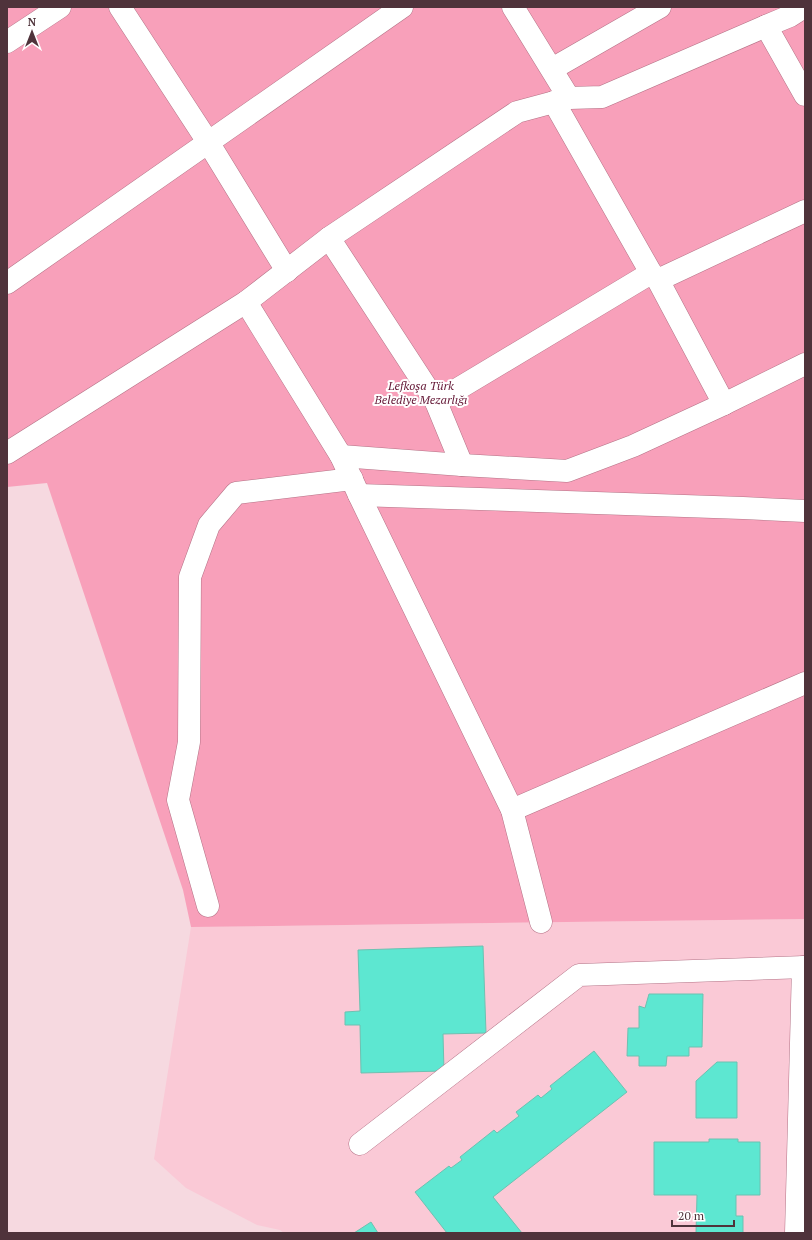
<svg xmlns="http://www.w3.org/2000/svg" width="812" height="1240" viewBox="0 0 812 1240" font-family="'PT Serif',serif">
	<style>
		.built { fill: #fac9d6 }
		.green { fill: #f8a0ba }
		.building { fill: #5de7d1; stroke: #6dc1b1 }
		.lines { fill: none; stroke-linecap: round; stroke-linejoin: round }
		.minor-casing { stroke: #b47286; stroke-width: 23 }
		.minor { stroke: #fff; stroke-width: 22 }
		.labels { text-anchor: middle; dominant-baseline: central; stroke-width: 4; stroke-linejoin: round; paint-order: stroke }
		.park-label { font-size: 12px; font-style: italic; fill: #651937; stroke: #fff }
	</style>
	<rect width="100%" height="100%" fill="#f6d9e0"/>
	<!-- built -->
	<path class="built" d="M805,919V1233H284L280,1230L257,1225L186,1188L154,1159L191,927Z"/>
	<!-- green -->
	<path class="green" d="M7,7H805V919L191,927L183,890L47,483L7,487Z"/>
	<!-- building -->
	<g class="building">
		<path d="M483,946L486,1033L443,1034L444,1071L361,1073L360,1025H345V1012L360,1011L358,950Z"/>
		<path d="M649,994H703L702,1047H689V1056H667L666,1066H639V1056H627L628,1028H639V1006L645,1008Z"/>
		<path d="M594,1051L627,1092L493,1197L522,1233H447L415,1192L449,1166L451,1168L462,1160L460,1157L494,1130L497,1133L519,1116L516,1112L538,1095L541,1098L552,1089L550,1086Z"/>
		<path d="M717,1062H737V1118H696V1081Z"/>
		<path d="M709,1139H738V1142H760V1195H736V1216H743V1233H696L697,1195H654V1142H709Z"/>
		<path d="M371,1222L378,1233H354Z"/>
	</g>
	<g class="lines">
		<defs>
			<g id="minor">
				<path d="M120,7L208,142L287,271"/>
				<path d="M513,7L569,98"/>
				<path d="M766,26L805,95"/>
				<path d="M7,42L60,7"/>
				<path d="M552,69L660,7"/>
				<path d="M554,102L651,273L658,280L724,404"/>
				<path d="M329,238L436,402L462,465"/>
				<path d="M658,280L805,211"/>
				<path d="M7,283L402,7"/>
				<path d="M246,302L341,456L359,495L512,810L541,922"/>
				<path d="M436,402L651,273"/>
				<path d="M7,453L246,302L329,238L517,112L569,98L602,97L766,26L790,16L804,7"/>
				<path d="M341,456L462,465L567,471L633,446L724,404L805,364"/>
				<path d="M359,495L743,508L805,511"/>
				<path d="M512,810L805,683"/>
				<path d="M208,906L178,800L189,742L190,577L209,525L236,493L352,479"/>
				<path d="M360,1144L579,975L805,967"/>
				<path d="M796,1233L803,967"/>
			</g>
		</defs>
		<!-- minor casing -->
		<use href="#minor" class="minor-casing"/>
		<!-- minor -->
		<use href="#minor" class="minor"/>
	</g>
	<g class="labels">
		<!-- park labels -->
		<g class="park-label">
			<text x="421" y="385">Lefkoşa Türk<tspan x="421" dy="14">Belediye Mezarlığı</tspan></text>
		</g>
	</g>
	<!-- border -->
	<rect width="812" height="1240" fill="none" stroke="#4f333b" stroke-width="16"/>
	<!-- north arrow -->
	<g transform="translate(32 32)" stroke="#ffffff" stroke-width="3" paint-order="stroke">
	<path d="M0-3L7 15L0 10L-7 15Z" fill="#4f333b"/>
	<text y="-6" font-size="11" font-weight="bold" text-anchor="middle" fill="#4f333b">N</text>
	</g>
	<!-- scale -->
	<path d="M672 1220v6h62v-6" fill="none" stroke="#4f333b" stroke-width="2"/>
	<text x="678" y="1220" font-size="12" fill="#4f333b" stroke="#ffffff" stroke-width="3" paint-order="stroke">20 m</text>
</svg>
